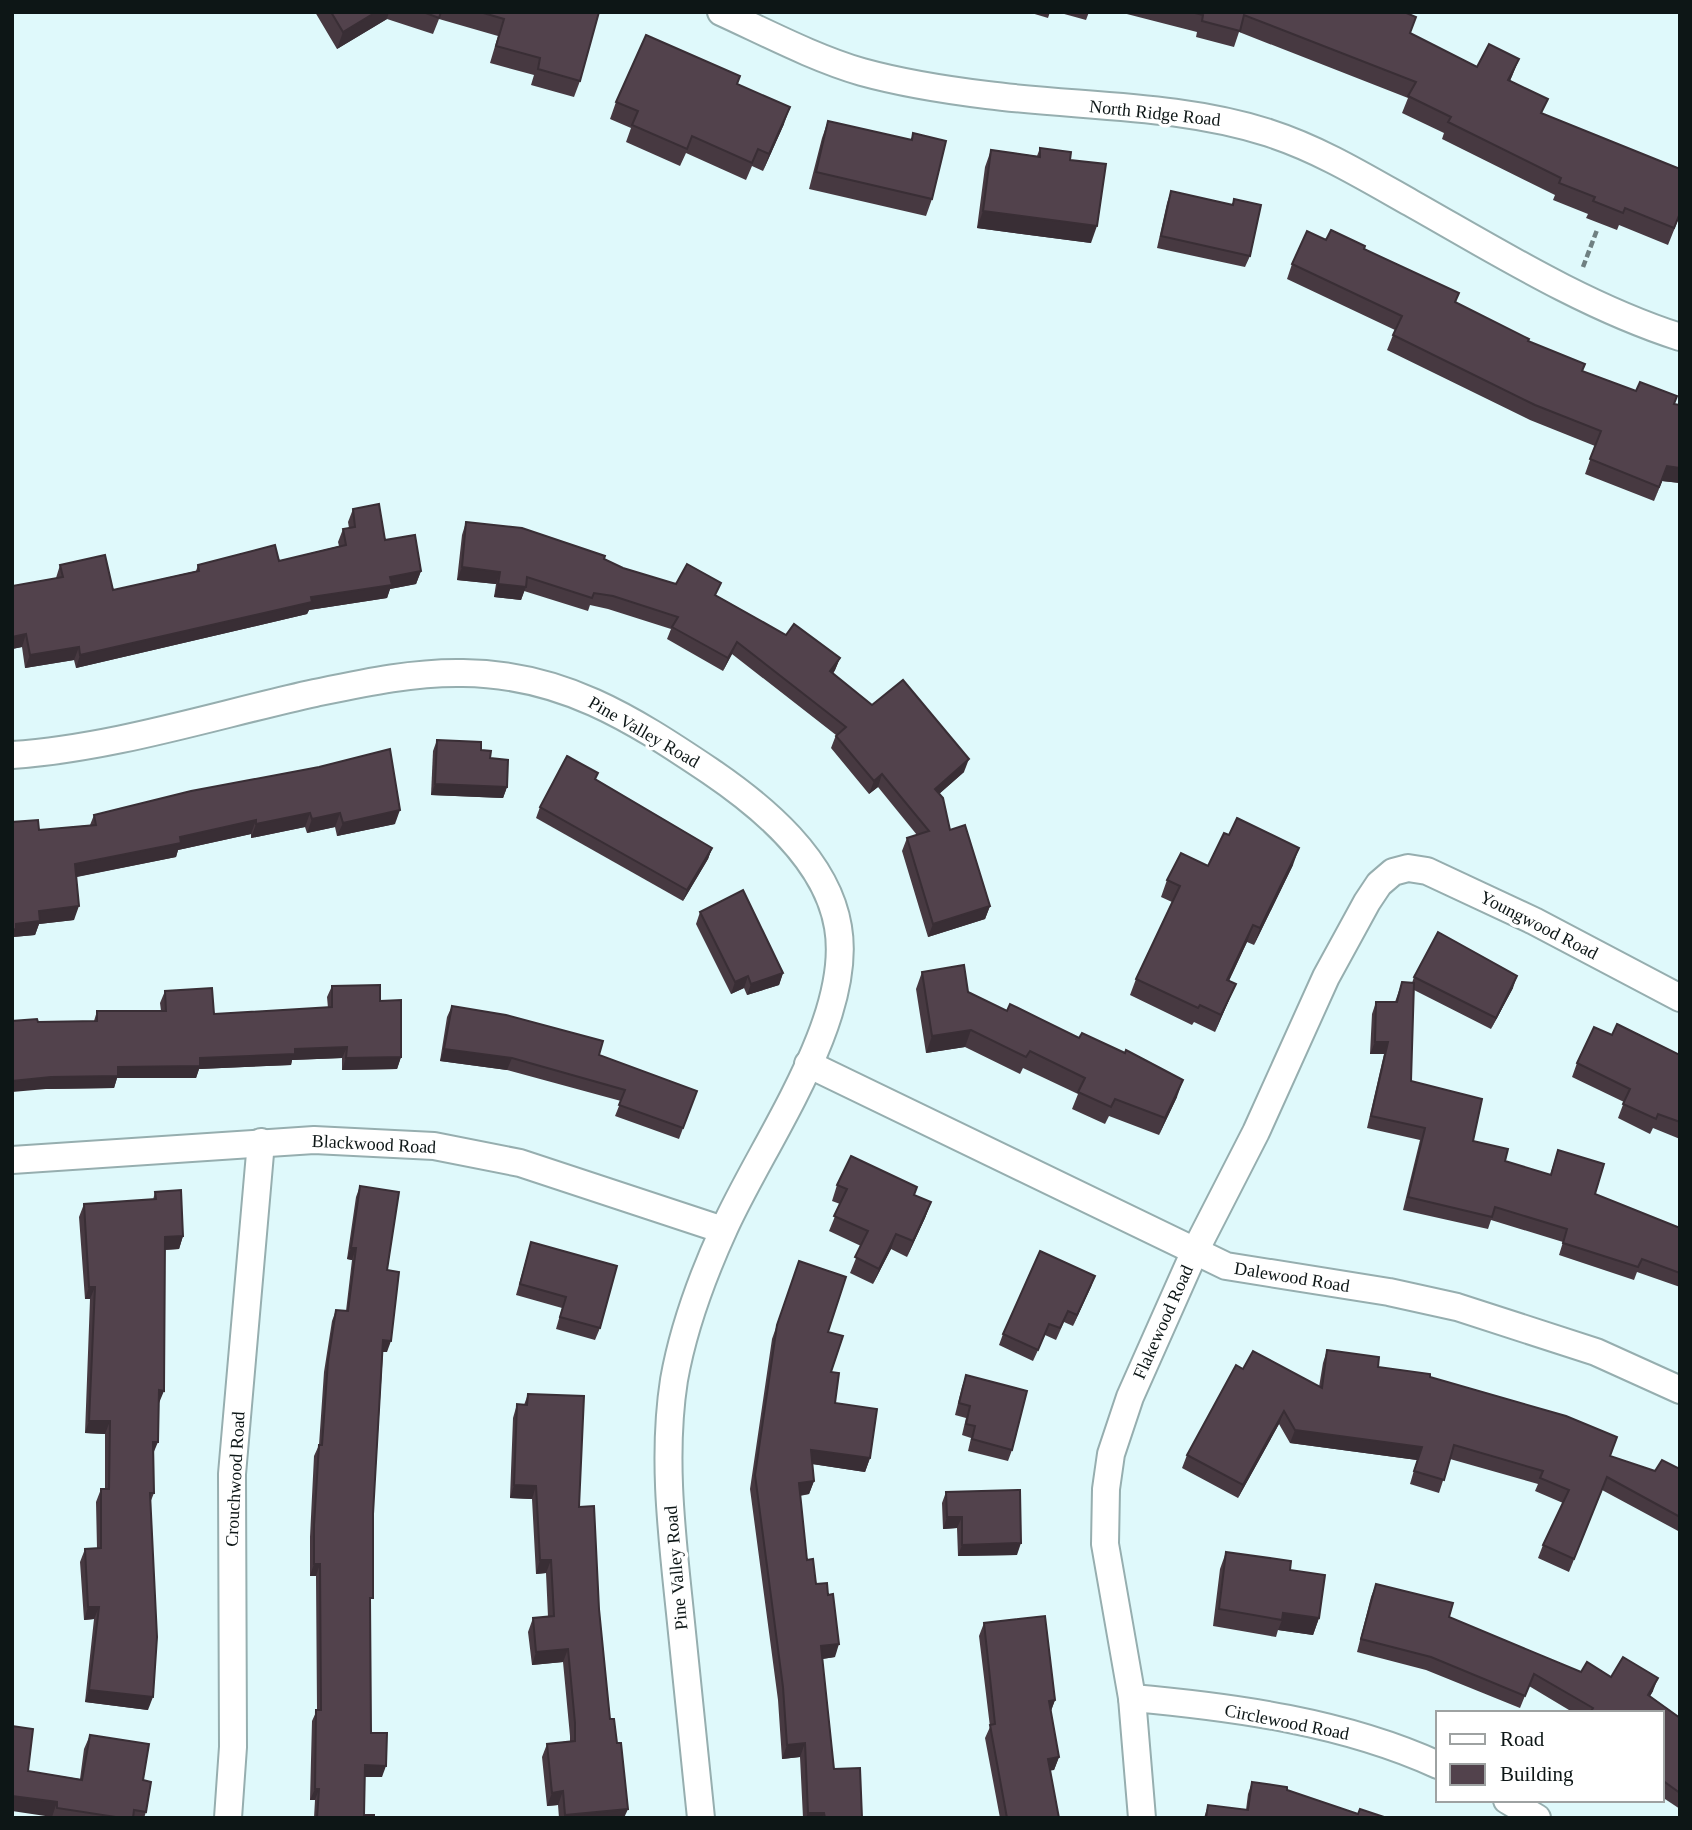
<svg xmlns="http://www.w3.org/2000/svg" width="1692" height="1830" viewBox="0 0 1692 1830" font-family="Georgia,serif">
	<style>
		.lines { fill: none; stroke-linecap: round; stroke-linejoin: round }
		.minor-casing { stroke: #96aeaf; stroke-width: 30 }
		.path { stroke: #6f8081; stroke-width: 4.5; stroke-dasharray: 7 3.5; stroke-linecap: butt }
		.minor { stroke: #fff; stroke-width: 26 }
		.wall { fill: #473941 }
		.shaded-wall { fill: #392e35 }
		.building { fill: #52424c; stroke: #392e35; stroke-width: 2 }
		.labels { text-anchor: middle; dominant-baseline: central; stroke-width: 7; stroke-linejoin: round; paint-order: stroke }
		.street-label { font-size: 18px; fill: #0d1616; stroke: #fff }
	</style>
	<rect width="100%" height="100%" fill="#dff9fb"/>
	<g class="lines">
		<defs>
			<g id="minor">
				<path d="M721,12C767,33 814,58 862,72C902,83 946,90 987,95C1080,107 1179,104 1269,133C1319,149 1365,177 1411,203C1496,251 1586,307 1680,337"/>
				<path d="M12,755C114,748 215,715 315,693C363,683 413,672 463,673C562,674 631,718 710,771C763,807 827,860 838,927C854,1020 762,1144 724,1229C703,1275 683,1329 674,1380C662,1457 672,1536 680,1613C687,1681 694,1749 701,1818"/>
				<path d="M808,1064L1226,1266L1389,1292L1457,1307L1596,1352L1680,1390"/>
				<path d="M12,1160L314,1140L434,1146L520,1163L723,1230"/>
				<path d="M1132,1698C1234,1707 1344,1722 1438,1765"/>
				<path d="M1507,1800L1537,1818"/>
				<path d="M228,1818L233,1747L232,1474L261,1142"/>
				<path d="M1142,1818L1132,1698L1105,1544L1106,1489L1111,1454L1130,1397L1194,1253L1256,1132L1326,977L1367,902L1379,884L1393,872L1408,868L1427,871L1534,921L1680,998"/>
			</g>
		</defs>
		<!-- minor casing -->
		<use href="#minor" class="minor-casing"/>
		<!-- path -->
		<path class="path" d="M1583,267L1597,230"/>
		<!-- minor -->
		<use href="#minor" class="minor"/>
	</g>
	<!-- wall -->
	<g class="wall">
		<path d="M315,12H599L580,81L574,97L531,85L534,75L490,63L498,36L439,19L433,34L387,19L337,49Z"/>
		<path d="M1028,12H1050L1048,18Z"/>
		<path d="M1057,12H1089L1086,20Z"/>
		<path d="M1119,12H1404L1410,34L1477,67L1519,59L1510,81L1543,114L1680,169V215L1668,245L1619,225L1617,230L1586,218L1588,214L1553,200L1555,195L1442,139L1444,133L1402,113L1408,98L1239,32L1234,47L1196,37L1197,32Z"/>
		<path d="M737,84L784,124L763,171L752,166L746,180L686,153L680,166L626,142L631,128L610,119L616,102Z"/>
		<path d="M828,121L911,140L913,133L932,199L926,216L809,189L822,138Z"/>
		<path d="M1040,148L1070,160L1091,243L977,228L985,167L991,150L1037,156Z"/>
		<path d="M1171,191L1232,205L1234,199L1250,256L1245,267L1157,248L1167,203Z"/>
		<path d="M1326,240L1364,249L1459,293L1455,303L1582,371L1636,391L1674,404L1680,405V483L1662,481L1654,501L1585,474L1595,446L1530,420L1387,350L1395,330L1287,279L1292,264Z"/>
		<path d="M353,509L385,540L421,571L416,584L390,589L387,598L309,610L307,614L76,668L74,660L25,668L22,647L12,649V586L56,578L60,565L113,590L196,571L198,565L279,561L339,546L338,542L343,529L349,528L348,522Z"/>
		<path d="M466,522L604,559L623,568L717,596L786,635L840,658L835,670L833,674L872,705L964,772L939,794L950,830L990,906L985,919L928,937L902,851L907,838L917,835L878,787L869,794L831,748L836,735L732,654L723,671L667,639L671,629L608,609L590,605L588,611L524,591L521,600L494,597L496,584L457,580L462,535Z"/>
		<path d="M437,740L481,750L490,758L507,787L503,798L431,795L433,751Z"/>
		<path d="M319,767L395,824L337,836L335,827L307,833L305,827L251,838V834L178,850L176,857L77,877L74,920L39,924L35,935L13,937L12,940V822L39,830L90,825L94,815Z"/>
		<path d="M596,780L712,848L708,859L683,901L536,818L540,807Z"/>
		<path d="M1293,865L1254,945L1247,942L1229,981V1000L1215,1032L1194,1022L1192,1025L1130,995L1136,979L1172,902L1161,897L1167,880L1208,866Z"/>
		<path d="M700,912L783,973L779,985L747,995L744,988L731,994L696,924Z"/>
		<path d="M922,972L968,992L1177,1097L1159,1135L1109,1116L1105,1124L1072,1109L1078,1094L1023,1068L1020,1074L965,1047L926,1053L916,989Z"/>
		<path d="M1414,977L1513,988L1491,1029L1414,990L1411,1081L1473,1141L1505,1161L1550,1175L1558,1150L1595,1194L1680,1228V1287L1637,1272L1634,1280L1559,1255L1563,1242L1491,1220L1488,1229L1403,1210L1420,1140L1367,1128L1384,1054H1370L1372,1014L1376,1002H1395L1402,982L1412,983Z"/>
		<path d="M332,986L380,1001L401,1057L397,1069L342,1070V1058L292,1060L291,1065L199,1069L196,1078H117L114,1088L46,1089L38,1022L94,1021L97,1011H161L160,1003L165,991L214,1014L328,1008L327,997Z"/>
		<path d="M452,1006L599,1055L697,1091L679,1139L615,1116L621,1101L507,1070L440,1061L447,1017Z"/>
		<path d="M1612,1035L1680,1055V1139L1653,1128L1650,1134L1618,1118L1624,1102L1572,1077L1577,1063Z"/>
		<path d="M837,1185L915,1195L931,1202L925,1218L907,1257L891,1249L873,1284L850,1273L861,1246L829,1231L840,1204L832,1201Z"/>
		<path d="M360,1186L387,1270V1352H383L373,1514L370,1607L371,1733L382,1777H365L364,1815L374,1818H314L315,1800H310L312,1721L317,1710L316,1576H310V1537L314,1456L319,1445L324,1372L332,1321L336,1310L346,1311L352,1260L347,1259L356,1197Z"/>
		<path d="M155,1192L183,1236L179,1249L165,1250L159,1403L153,1454L154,1493L150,1503L148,1710L85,1702L94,1619L84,1620L80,1562L85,1549L97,1548L96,1502L101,1489H105V1434L85,1433L90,1299H85L79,1217L84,1204L153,1200Z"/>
		<path d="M531,1242L600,1328L595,1340L556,1329L562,1308L516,1295Z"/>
		<path d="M799,1261L828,1332L835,1403L870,1458L865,1472L812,1464L814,1481L809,1494L800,1496L807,1560L816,1584L835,1657L822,1659L834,1769L862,1818H803L800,1757L782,1759L778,1700L750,1489L772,1339Z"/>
		<path d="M1095,1276L1073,1326L1064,1322L1056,1340L1045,1335L1033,1361L999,1345L1003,1334Z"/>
		<path d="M1327,1350L1378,1367L1430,1377L1610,1456L1655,1471L1680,1469V1532L1602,1490L1569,1572L1538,1558L1543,1545L1563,1503L1535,1491L1538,1484L1450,1459L1439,1493L1410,1484L1417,1460L1290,1443L1279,1424L1238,1498L1182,1468L1187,1455L1243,1369L1319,1387L1323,1363Z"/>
		<path d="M966,1375L1012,1450L1008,1461L968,1451L971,1438L962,1435L966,1418L955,1415L962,1387Z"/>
		<path d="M528,1394L579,1507L599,1609L610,1719L624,1818H559L558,1805L547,1806L542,1757L547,1744L570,1741V1736L563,1662L532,1665L528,1632L533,1618L548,1617L546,1573L536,1574L532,1499L510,1498L513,1418L517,1404L524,1405Z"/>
		<path d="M946,1492L1017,1555L958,1556L957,1528L943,1529L942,1503Z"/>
		<path d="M1226,1552L1290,1570L1319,1618L1313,1635L1278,1630L1276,1637L1213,1626L1220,1569Z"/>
		<path d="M1376,1584L1449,1617L1581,1672L1611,1677L1653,1691L1650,1696L1680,1718V1809L1662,1797V1713H1574L1529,1686L1520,1708L1426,1670L1357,1652L1371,1597Z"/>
		<path d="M984,1623L1055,1700L1051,1711L1059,1757L1054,1770H1050L1059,1818H1000L985,1738L990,1727L979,1636Z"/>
		<path d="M90,1735L143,1780L146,1812L144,1818H52L28,1771L80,1779L84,1749Z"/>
		<path d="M1252,1782L1287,1790L1358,1814L1387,1818H1204L1208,1805L1246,1810L1248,1794Z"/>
	</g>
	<!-- shaded-wall -->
	<g class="shaded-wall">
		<path d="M376,12H389L387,19L337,49L343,32Z"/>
		<path d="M1519,59L1512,76L1502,97L1508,80Z"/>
		<path d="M790,107L784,124L763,171L769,154Z"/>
		<path d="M983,211L1097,226L1091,243L977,228Z"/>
		<path d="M1667,466L1680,468V483L1662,481L1654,501Z"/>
		<path d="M462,567L500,572L496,584L457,580Z"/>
		<path d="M421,571L416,584L390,589L387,598L309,610L307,614L76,668L80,655L390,577Z"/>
		<path d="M498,584L526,587L521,600L494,597Z"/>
		<path d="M26,634L22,647L12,649V637Z"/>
		<path d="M737,642L732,654L723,671L728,658Z"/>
		<path d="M79,647L74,660L25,668L30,655Z"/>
		<path d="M840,658L835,670L825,684L830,671Z"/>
		<path d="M969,759L964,772L931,801L935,789Z"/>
		<path d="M882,774L878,787L869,794L874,781Z"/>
		<path d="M435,784L507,787L503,798L431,795Z"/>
		<path d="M400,810L395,824L337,836L343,823Z"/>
		<path d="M310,813L305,827L251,838L256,824Z"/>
		<path d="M340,813L335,827L307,833L312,819Z"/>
		<path d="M256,820L251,834L178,850L176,857L70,878L75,864L180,837Z"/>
		<path d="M712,848L708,859L683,901L687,890Z"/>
		<path d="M1299,848L1293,865L1254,945L1260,928Z"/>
		<path d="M79,906L74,920L39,924L35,935L13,937L12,940V930L16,924L39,911Z"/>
		<path d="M990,906L985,919L928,937L933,924Z"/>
		<path d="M1253,925L1247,942L1221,997L1227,980Z"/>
		<path d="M783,973L779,985L747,995L751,984Z"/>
		<path d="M748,976L744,988L731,994L735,982Z"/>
		<path d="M1517,976L1513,988L1491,1029L1496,1018Z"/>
		<path d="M1236,984L1215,1032L1221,1015Z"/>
		<path d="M971,1030L965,1047L926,1053L932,1036Z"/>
		<path d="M1375,1042H1388L1384,1054H1370Z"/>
		<path d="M347,1047L342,1058L292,1060L291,1065L199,1069L196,1078H117L114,1088L46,1089L12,1092V1081L118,1067L200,1058L295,1049Z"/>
		<path d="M444,1049L512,1058L507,1070L440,1061Z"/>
		<path d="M401,1057L397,1069L342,1070L346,1058Z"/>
		<path d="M1183,1080L1177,1097L1159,1135L1165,1118Z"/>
		<path d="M931,1202L925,1218L907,1257L913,1241Z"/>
		<path d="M896,1234L891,1249L873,1284L879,1269Z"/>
		<path d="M183,1236L179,1249L160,1250L165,1237Z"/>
		<path d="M351,1248H356L352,1260L347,1259Z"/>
		<path d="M1095,1276L1091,1287L1073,1326L1077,1315Z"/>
		<path d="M89,1287H95L90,1299H85Z"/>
		<path d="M383,1340L391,1341L387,1352H379Z"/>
		<path d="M159,1390L164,1391L159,1403H154Z"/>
		<path d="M1284,1411L1279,1424L1238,1498L1243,1485Z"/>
		<path d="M89,1421H110L105,1434L85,1433Z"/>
		<path d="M1295,1430L1422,1447L1417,1460L1290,1443Z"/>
		<path d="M153,1442H158L153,1454Z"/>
		<path d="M811,1450L870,1458L865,1472L806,1463Z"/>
		<path d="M814,1481L809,1494L794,1496L799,1483Z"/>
		<path d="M514,1485L536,1486L532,1499L510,1498Z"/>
		<path d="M947,1517H962L957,1528L943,1529Z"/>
		<path d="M1021,1543L1017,1555L958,1556L962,1545Z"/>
		<path d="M540,1560H551L546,1573L536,1574Z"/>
		<path d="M314,1564H320L316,1576H310Z"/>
		<path d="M88,1607H99L94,1619L84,1620Z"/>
		<path d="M1283,1613L1319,1618L1313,1635L1278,1630L1282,1620Z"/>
		<path d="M839,1644L835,1657L816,1660L821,1646Z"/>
		<path d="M568,1649L563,1662L532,1665L536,1652Z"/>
		<path d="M1658,1678L1653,1691L1643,1708L1648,1695Z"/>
		<path d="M89,1690L153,1697L148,1710L85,1702Z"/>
		<path d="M1055,1700L1050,1713L1049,1701Z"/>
		<path d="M805,1743L800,1757L782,1759L787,1745Z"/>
		<path d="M1059,1757L1054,1770L1043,1772L1048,1759Z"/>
		<path d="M365,1765L386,1766L382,1777H361Z"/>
		<path d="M315,1789H319L315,1800H310Z"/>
		<path d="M563,1791L558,1805L547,1806L552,1793Z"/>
		<path d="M12,1796L57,1802L52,1817L12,1811Z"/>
		<path d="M628,1809L624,1818H564L565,1815Z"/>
		<path d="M808,1813H824L823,1818H806Z"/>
	</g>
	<!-- building -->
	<g class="building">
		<path d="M331,12H376L343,32Z"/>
		<path d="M423,12H441L439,18Z"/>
		<path d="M480,12H599L580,81L538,69L540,58L496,46L504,19Z"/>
		<path d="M1191,12H1404L1416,17L1410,33L1477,67L1489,44L1519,59L1508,80L1548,99L1541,113L1680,169V213L1674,228L1625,208L1623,213L1593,201L1595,197L1559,183L1561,178L1448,122L1451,117L1408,96L1416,82L1244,15L1240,31L1202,21L1203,15Z"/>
		<path d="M646,35L740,76L737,84L790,107L769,154L758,149L752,163L692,136L687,149L632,125L638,111L616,102Z"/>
		<path d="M828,121L912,140L913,133L946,141L932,199L816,172Z"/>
		<path d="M1040,148L1071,152L1070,160L1106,164L1097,226L983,211L991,150L1040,157Z"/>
		<path d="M1171,191L1233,205L1234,199L1261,205L1250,256L1161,236Z"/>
		<path d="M1331,230L1365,246L1364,249L1459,293L1455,302L1529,339L1528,341L1585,364L1582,371L1636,391L1640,382L1677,396L1674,404L1680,405V468L1667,466L1659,487L1590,459L1601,431L1535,405L1393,335L1402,316L1292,264L1307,231L1326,240Z"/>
		<path d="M379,504L385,540L415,535L421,571L390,577L392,585L311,597L312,602L80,655L79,647L30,655L26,634L12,637V586L63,577L60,565L105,555L113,590L199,571L198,565L275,545L279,561L346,545L343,529L355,527L353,509Z"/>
		<path d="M466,522L522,528L605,556L604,559L623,568L676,584L687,564L721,583L715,595L786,635L794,624L840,658L830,671L872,705L903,680L969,759L935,789L943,798L950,830L965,825L990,906L933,924L907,838L929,831L882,774L874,781L836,736L846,727L737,642L728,658L672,627L678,617L613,596L594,593L592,598L527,577L526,587L498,584L500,572L462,567Z"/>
		<path d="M437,740L481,742V750L491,751L490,758L508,760L507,787L435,784Z"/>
		<path d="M390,749L400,810L343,823L340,813L312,819L310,813L256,824V820L180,837L181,843L75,864L79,906L39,911L40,921L16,924V929L12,930V822L38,820L39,830L96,825L94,815L191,791L319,767Z"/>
		<path d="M567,756L598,773L595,779L712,848L687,890L540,807Z"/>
		<path d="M1237,818L1299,848L1260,928L1253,925L1227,980L1236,984L1221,1015L1200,1005L1198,1008L1136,979L1180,886L1167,880L1181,853L1208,866L1224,833L1229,835Z"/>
		<path d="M743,890L783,973L751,984L748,976L735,982L700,912Z"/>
		<path d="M1438,932L1517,976L1496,1018L1414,977Z"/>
		<path d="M964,965L968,992L1007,1011L1010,1004L1079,1038L1082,1033L1125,1053L1126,1050L1183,1080L1165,1118L1115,1099L1111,1107L1078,1092L1085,1078L1030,1051L1026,1057L971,1030L932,1036L922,972Z"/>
		<path d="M1402,982L1414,983L1411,1081L1482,1099L1473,1141L1508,1149L1505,1161L1551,1175L1558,1150L1604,1164L1595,1194L1680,1228V1273L1642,1259L1638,1267L1563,1243L1567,1229L1495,1207L1492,1217L1408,1197L1425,1128L1371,1116L1388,1042H1375L1376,1002H1397Z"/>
		<path d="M380,985V1001L401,1000V1057L346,1058L347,1047L295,1049V1054L200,1058V1066L118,1067V1076L51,1077L12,1081V1021L37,1019L38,1022L97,1021V1011H166L165,991L212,988L214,1014L332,1007V986Z"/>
		<path d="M452,1006L506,1015L603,1041L599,1055L697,1091L683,1128L619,1105L625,1090L512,1058L444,1049Z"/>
		<path d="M1617,1024L1680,1055V1122L1658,1114L1656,1119L1623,1104L1630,1089L1577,1063L1594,1027L1612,1035Z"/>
		<path d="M851,1156L917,1187L914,1195L931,1202L913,1241L896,1234L879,1269L855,1257L868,1231L834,1216L847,1189L837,1185Z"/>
		<path d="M360,1186L399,1192L387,1270L399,1272L391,1341L383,1340L373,1514V1598H370L371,1733H387L386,1766L365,1765L364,1815H374V1818H317L319,1789H315L316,1710H321L320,1564H314V1525L319,1445H322L328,1361L336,1310L348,1311L356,1248H351Z"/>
		<path d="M181,1190L183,1236L165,1237L164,1391L159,1390L158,1442H153L154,1493H150L157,1637L153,1697L89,1690L99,1607H88L85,1549L101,1548V1489H109L110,1421H89L95,1287H89L84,1204L156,1199L155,1192Z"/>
		<path d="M531,1242L617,1266L600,1328L560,1317L566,1297L520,1284Z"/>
		<path d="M1040,1251L1095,1276L1077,1315L1068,1311L1060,1328L1049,1324L1038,1350L1003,1334Z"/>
		<path d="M799,1261L846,1277L828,1332L843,1336L831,1372L839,1373L835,1403L877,1409L870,1458L811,1450L814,1481L799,1483L807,1560L813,1559L816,1584L827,1583L828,1595L833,1594L839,1644L821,1646L834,1769L860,1768L862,1818H825L824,1813H808L805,1743L787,1745L783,1687L755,1475L777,1325Z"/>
		<path d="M1327,1350L1379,1357L1378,1367L1430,1374V1377L1566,1416L1617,1437L1610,1456L1655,1471L1662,1460L1680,1469V1517L1607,1477L1574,1559L1543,1545L1569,1490L1540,1478L1543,1471L1454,1445L1444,1480L1414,1471L1422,1447L1295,1430L1284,1411L1243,1485L1187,1455L1236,1365L1243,1369L1253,1351L1322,1388Z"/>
		<path d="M966,1375L1027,1391L1012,1450L972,1439L975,1426L966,1424L970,1406L959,1403Z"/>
		<path d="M528,1394L584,1396L579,1507L594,1506L599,1609L610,1719H614L617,1743H621L628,1809L565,1815L563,1791L552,1793L547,1744L575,1741V1723L568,1649L536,1652L533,1618L554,1616L551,1560H540L536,1486L514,1485L517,1404L527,1405Z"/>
		<path d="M1020,1490L1021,1543L962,1545V1517H947L946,1492Z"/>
		<path d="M1226,1552L1291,1561L1290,1570L1325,1575L1319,1618L1283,1613L1282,1620L1219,1609Z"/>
		<path d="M1376,1584L1453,1603L1449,1617L1581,1672L1587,1662L1611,1677L1623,1657L1658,1678L1648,1695L1680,1718V1793L1662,1780V1713H1590L1593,1708L1534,1674L1525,1696L1431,1657L1361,1639Z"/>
		<path d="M1045,1616L1055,1700L1049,1701L1059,1757L1048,1759L1059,1818H1007L990,1725L995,1724L984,1623Z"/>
		<path d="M12,1726L33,1729L28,1771L82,1780L90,1735L149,1744L143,1780L151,1782L146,1812L134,1810L133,1818H122L57,1808V1802L12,1796Z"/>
		<path d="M1252,1782L1287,1787V1790L1358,1814L1360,1809L1387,1818H1206L1208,1805L1248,1810Z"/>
	</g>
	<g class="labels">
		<!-- street labels -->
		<g class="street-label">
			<text transform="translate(1155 113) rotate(6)">North Ridge Road</text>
			<text transform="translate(644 732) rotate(30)">Pine Valley Road</text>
			<text transform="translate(1539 925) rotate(27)">Youngwood Road</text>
			<text transform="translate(374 1144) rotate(3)">Blackwood Road</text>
			<text transform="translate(1292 1277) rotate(9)">Dalewood Road</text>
			<text transform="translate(1163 1322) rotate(-66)">Flakewood Road</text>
			<text transform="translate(235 1479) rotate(-87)">Crouchwood Road</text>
			<text transform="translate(676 1568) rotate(-95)">Pine Valley Road</text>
			<text transform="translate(1287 1722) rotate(11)">Circlewood Road</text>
		</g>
	</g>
	<!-- border -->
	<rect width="1692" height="1830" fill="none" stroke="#0d1616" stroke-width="28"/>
	<!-- legend -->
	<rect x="1436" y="1711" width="228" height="91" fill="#ffffff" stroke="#9ea2a2" stroke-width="2"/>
	<rect x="1450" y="1734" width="35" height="10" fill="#ffffff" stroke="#9ea2a2" stroke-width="2"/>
	<text x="1500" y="1746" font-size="21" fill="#0d1616">Road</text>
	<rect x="1450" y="1764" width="35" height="21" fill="#52424c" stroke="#9ea2a2" stroke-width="2"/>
	<text x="1500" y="1781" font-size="21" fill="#0d1616">Building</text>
</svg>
